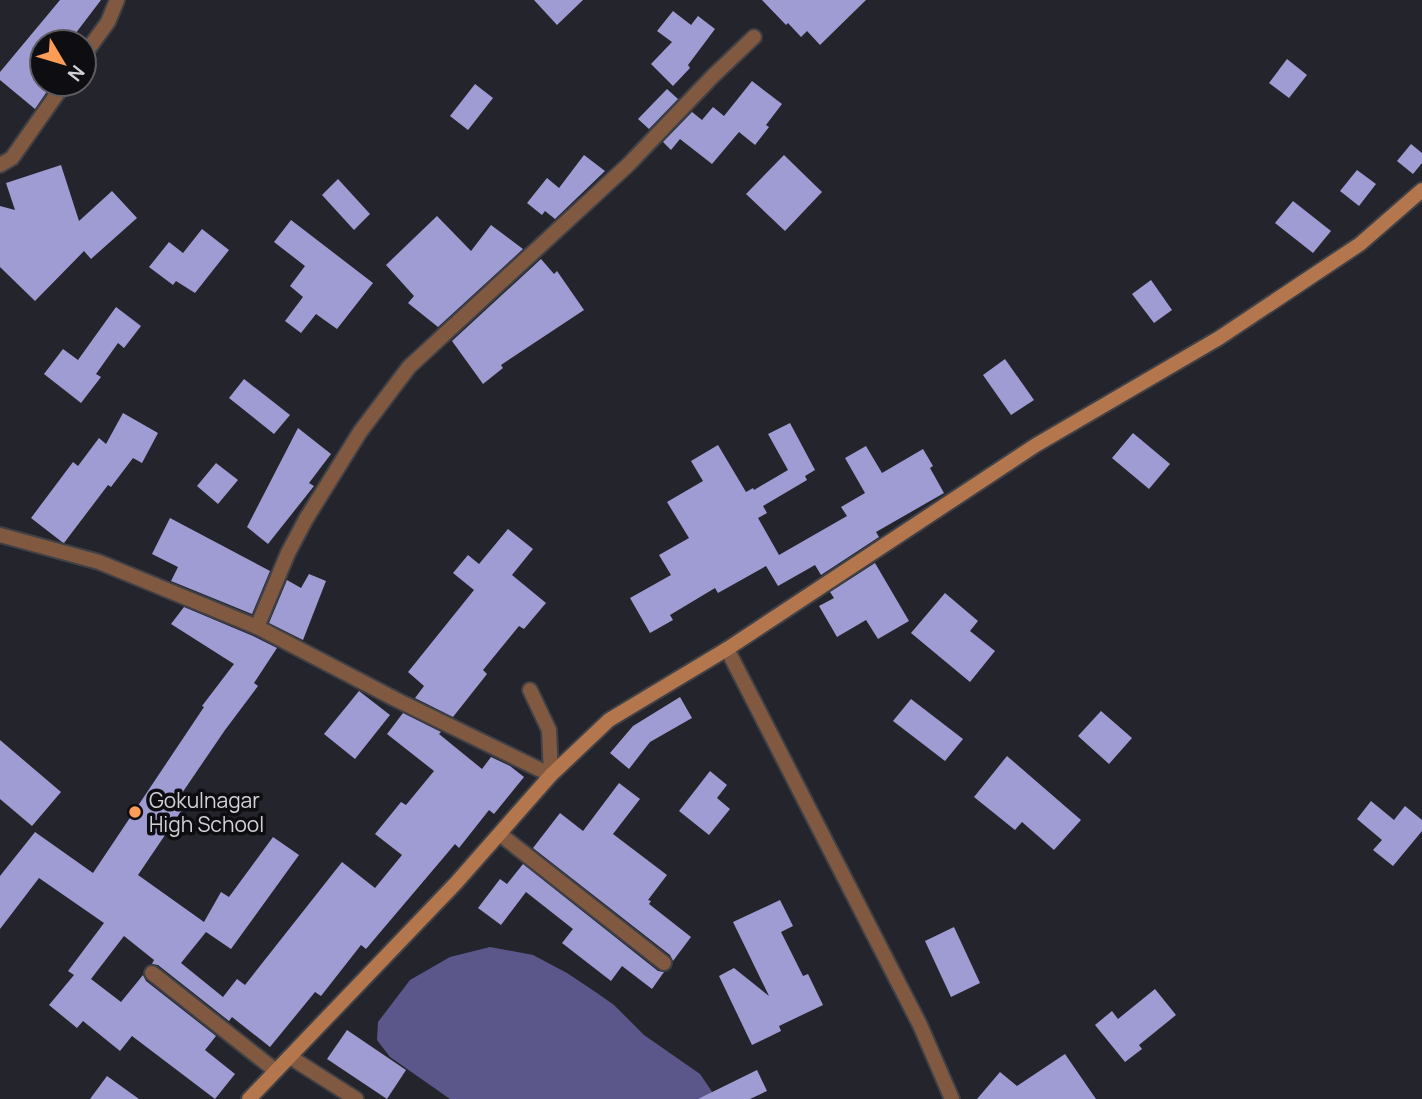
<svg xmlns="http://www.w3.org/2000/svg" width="1422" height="1099" viewBox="0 0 1422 1099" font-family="Manrope,sans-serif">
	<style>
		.water { fill: #5b578a }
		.building { fill: #9e9cd3 }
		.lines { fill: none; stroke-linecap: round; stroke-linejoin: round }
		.street-casing { stroke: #404047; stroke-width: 18 }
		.secondary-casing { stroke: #404047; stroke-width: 18 }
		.street { stroke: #805940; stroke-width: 14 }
		.secondary { stroke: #b3764d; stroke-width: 14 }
		.poi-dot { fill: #fd9c56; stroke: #0e0d11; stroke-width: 2.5 }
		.labels { text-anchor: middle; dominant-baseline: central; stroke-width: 7; stroke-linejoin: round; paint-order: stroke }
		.poi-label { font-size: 21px; fill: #d1d1d6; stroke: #0e0d11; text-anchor: start }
	</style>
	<rect width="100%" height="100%" fill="#24242c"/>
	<!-- water -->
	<path class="water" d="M490,947L533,955L567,973L597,993L614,1005L644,1035L700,1074L717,1099H450L390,1057L377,1040L378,1022L410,980L450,957Z"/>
	<!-- building -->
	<g class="building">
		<path d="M60,0H101L69,42H42V84H52L35,109L0,80V72Z"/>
		<path d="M534,0H583L557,25Z"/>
		<path d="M762,0H866L820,45L807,31L801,37L788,23L786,25Z"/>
		<path d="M673,11L691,25L698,16L715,29L688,65L690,68L673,86L651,64L672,42L657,31Z"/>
		<path d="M1287,59L1307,75L1289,98L1269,83Z"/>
		<path d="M752,81L782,104L766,125L769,127L755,145L739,132L712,164L680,139L671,150L663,142L692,112L702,120L713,107L724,116Z"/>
		<path d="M475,84L493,98L468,130L450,116Z"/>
		<path d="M667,89L678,99L649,129L638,119Z"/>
		<path d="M1411,144L1422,153V163L1413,174L1397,161Z"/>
		<path d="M584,155L605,171L555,219L545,211L542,215L527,203L547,178L559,188Z"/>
		<path d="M784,155L822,192L785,231L746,194Z"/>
		<path d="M61,165L79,221L112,191L137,218L91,259L84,251L35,301L0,267V206L15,210L6,183Z"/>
		<path d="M1357,170L1376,184L1359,206L1340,191Z"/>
		<path d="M338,179L370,214L354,230L322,195Z"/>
		<path d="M1293,201L1331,231L1313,253L1275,223Z"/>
		<path d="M437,216L471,251L491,225L523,249L438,327L408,303L414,296L386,265Z"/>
		<path d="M291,220L373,283L337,329L316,314L301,333L285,321L303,297L290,286L305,266L274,242Z"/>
		<path d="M202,229L229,250L195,293L176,281L173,285L149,267L169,242L183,253Z"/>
		<path d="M541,259L554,274L557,271L584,310L501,365L503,368L483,384L452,341Z"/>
		<path d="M1151,280L1172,310L1154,323L1132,294Z"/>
		<path d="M116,307L141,326L124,348L118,343L96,374L101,377L81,403L44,374L63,349L78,360Z"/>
		<path d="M1005,359L1034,400L1011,415L983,375Z"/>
		<path d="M244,379L290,415L274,434L229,398Z"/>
		<path d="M123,413L158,433L142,463L133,458L111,487L108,485L64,543L62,542L31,518L73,462L78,466L99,438L106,444Z"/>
		<path d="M790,423L815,470L805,476L807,480L763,506L767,513L758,518L779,555L847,516L841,507L865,493L845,458L866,446L882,473L923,449L933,466L930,468L944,493L876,532L879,537L821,575L815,565L778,586L766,566L718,593L715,588L670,615L673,620L650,633L630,598L671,575L659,555L689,538L667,502L703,481L691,461L718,445L746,492L753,488L754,490L788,470L768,434Z"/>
		<path d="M298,428L331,454L309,483L314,486L268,544L247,527Z"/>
		<path d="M1133,433L1170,464L1149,489L1112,458Z"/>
		<path d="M216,463L238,480L218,504L197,486Z"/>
		<path d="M170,518L270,571L252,614L171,581L178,567L152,554Z"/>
		<path d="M508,529L533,549L512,575L546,603L524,629L519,626L483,670L487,674L453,717L415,698L424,686L408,672L474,590L453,573L468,555L479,564Z"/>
		<path d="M875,563L909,621L878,639L866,620L837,637L819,606L834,598L830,592Z"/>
		<path d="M309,574L326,581L303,640L269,623L287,580L301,588Z"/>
		<path d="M945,593L978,621L970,631L995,651L970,682L911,633Z"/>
		<path d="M184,607L253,636L277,648L254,683L258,686L225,730L178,799L186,804L138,875L204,922L221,892L229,897L273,837L299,855L231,949L206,932L181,963L223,997L237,979L245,985L342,862L375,888L402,855L375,834L401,802L406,805L434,771L387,734L403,713L441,732L439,734L482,769L491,757L510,766L524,777L494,814L489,810L459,848L455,844L366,949L361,945L321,996L315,992L270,1047L232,1017L229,1021L158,965L152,964L154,960L124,936L91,979L121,1002L143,975L146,981L216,1036L205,1050L235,1074L215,1099L132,1036L120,1051L83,1021L77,1028L49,1005L74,975L68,971L104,923L39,878L0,929V876L35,832L93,873L204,707L202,706L234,664L171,624Z"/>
		<path d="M359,691L390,715L355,759L324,734Z"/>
		<path d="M680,697L692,718L650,742L629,769L610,753L633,726Z"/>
		<path d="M911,699L963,739L945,761L893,721Z"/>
		<path d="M1101,711L1132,738L1109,764L1078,736Z"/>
		<path d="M0,740L61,792L32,826L0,799Z"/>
		<path d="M1007,756L1081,820L1054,850L1022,822L1015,830L974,797Z"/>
		<path d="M710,771L727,785L717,798L730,809L709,835L679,811Z"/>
		<path d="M619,783L640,799L613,834L667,875L648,900L651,901L649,904L691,937L673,961L670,955L533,848L560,813L583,831Z"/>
		<path d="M1371,801L1394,820L1405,806L1422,820V831L1393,866L1373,850L1382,840L1357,819Z"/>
		<path d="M523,864L658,971L664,972L652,989L622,966L611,981L562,943L573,929L526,892L501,925L478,908L500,879L507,884Z"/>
		<path d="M780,900L793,926L781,932L803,976L808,974L823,1005L779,1026L781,1031L752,1045L719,976L734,968L769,996L733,922Z"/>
		<path d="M954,927L980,983L951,997L925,941Z"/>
		<path d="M1155,989L1176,1015L1139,1045L1142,1049L1125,1062L1095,1025L1112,1011L1118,1019Z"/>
		<path d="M347,1030L406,1070L387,1099L327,1059Z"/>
		<path d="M1065,1054L1096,1099H977L1000,1072L1017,1086Z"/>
		<path d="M757,1070L767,1091L750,1099H698Z"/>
		<path d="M107,1076L139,1099H90Z"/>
	</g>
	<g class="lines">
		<defs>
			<g id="street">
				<path d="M84,55L108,22L117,0"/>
				<path d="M0,165L12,158L64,84"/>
				<path d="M0,535L99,562L257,627L395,699L551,775L549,730L530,690"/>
				<path d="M257,627L288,553L306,519L360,432L409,367L629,164L712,77L754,37"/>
				<path d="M727,649L920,1025L952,1099"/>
				<path d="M501,835L664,963"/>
				<path d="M152,973L276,1071"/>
				<path d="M290,1057L356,1099"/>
			</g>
			<path id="secondary" d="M249,1099L456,883L551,775L609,720L727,649L1036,445L1219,338L1360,244L1422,190"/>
		</defs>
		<!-- street casing -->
		<use href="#street" class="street-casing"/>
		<!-- secondary casing -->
		<use href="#secondary" class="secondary-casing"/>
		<!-- street -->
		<use href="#street" class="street"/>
		<!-- secondary -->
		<use href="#secondary" class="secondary"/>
	</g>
	<!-- markers -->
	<circle class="poi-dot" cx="135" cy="812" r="7"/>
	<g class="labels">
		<!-- poi labels -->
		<g class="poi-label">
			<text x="149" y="800">Gokulnagar<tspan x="149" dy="24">High School</tspan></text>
		</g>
	</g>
	<!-- north arrow -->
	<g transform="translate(63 63) rotate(128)"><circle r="33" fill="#0e0d11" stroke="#5c5b60" stroke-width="2"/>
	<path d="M0-5L12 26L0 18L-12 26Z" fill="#fd9c56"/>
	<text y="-10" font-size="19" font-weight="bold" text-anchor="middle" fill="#d1d1d6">N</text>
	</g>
</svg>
